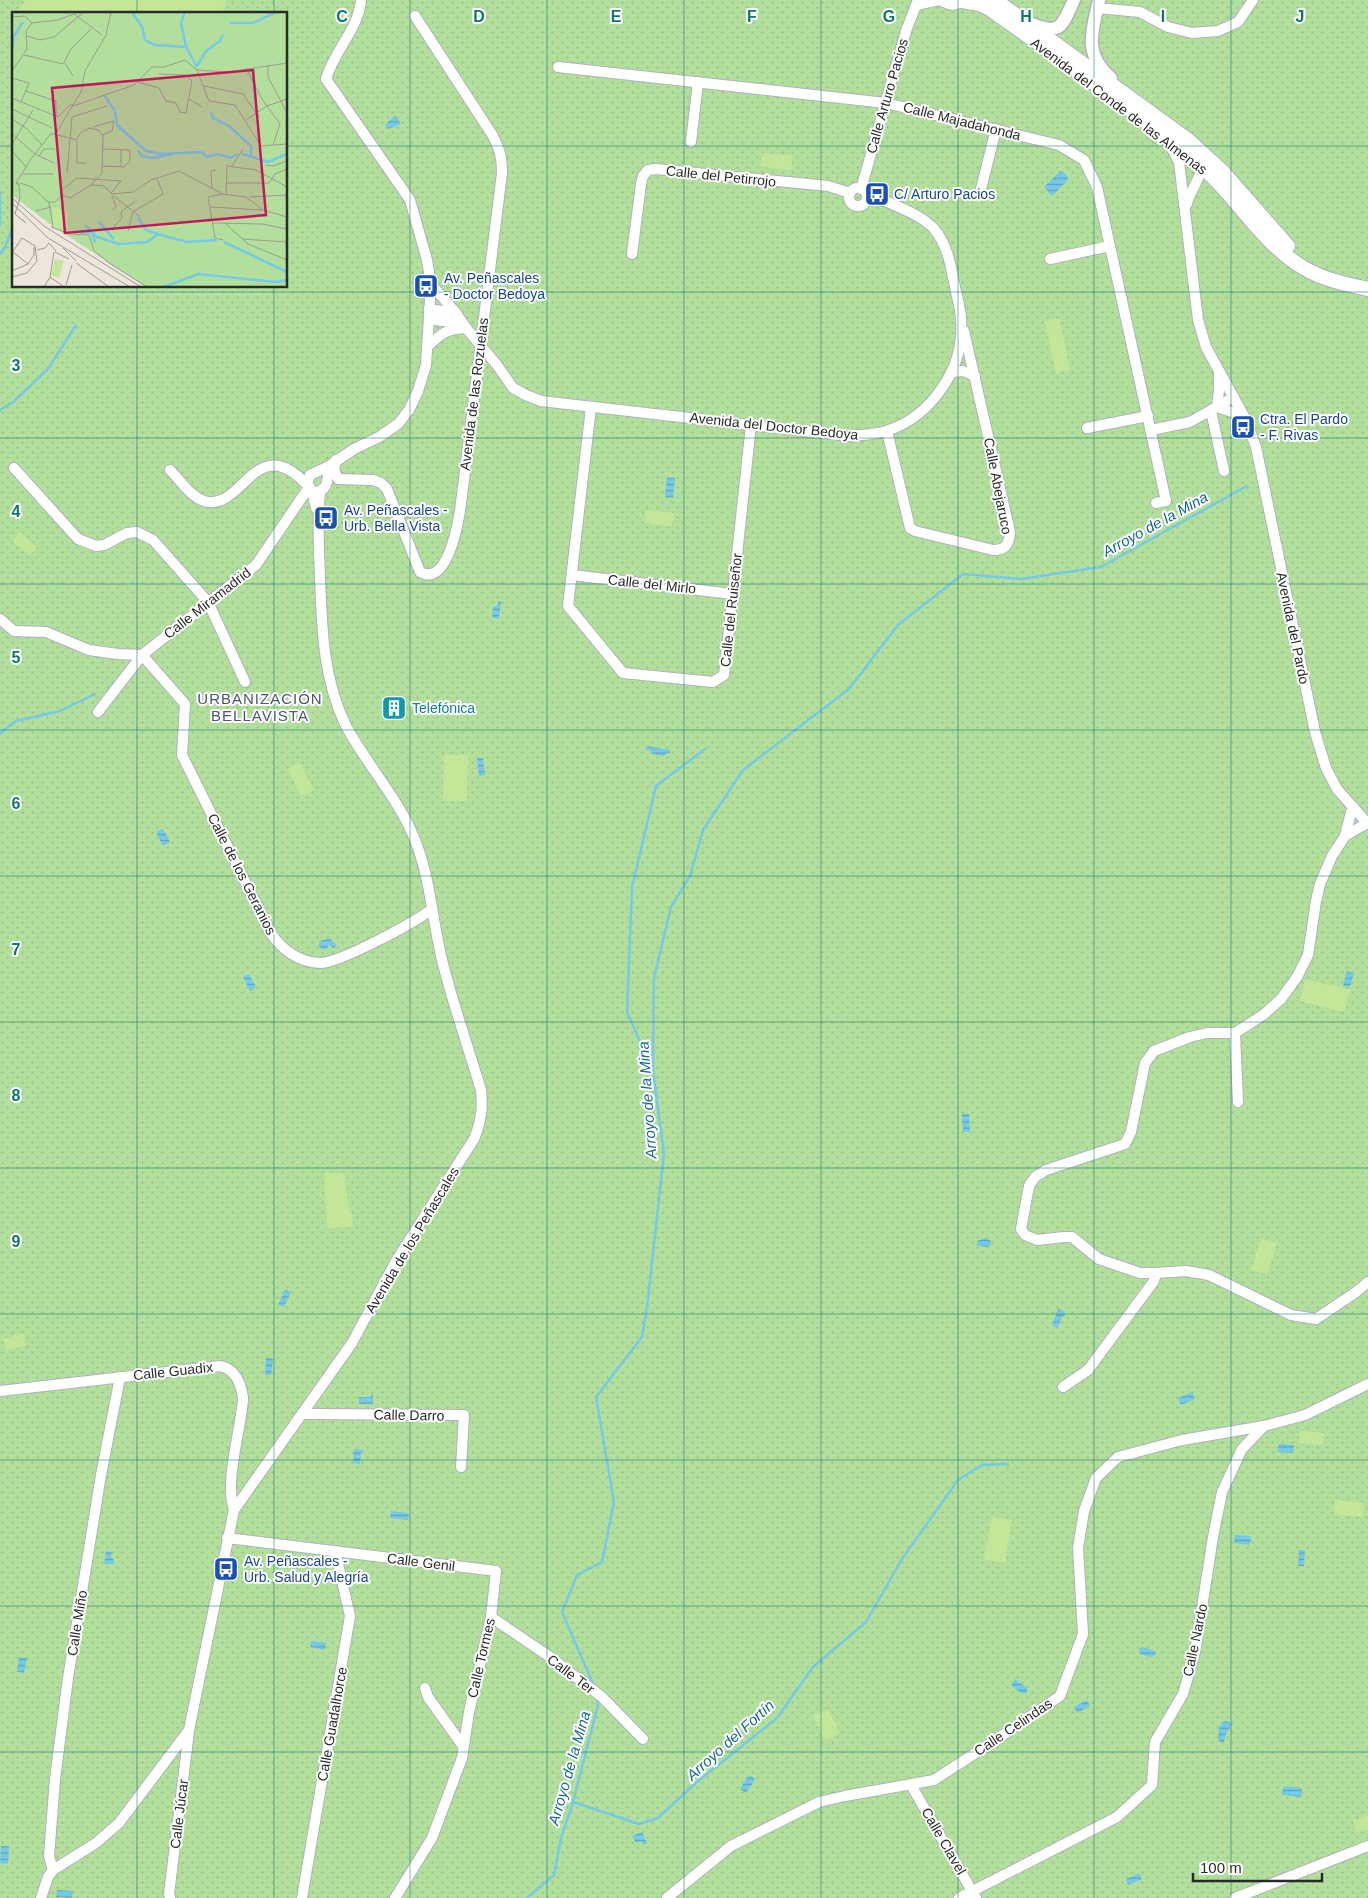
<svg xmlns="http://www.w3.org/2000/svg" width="1368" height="1898" viewBox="0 0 1368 1898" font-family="Arial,sans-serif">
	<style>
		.park { fill: url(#park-dots); fill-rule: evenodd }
		.pitch { fill: #c4e698 }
		.water { fill: url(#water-rules) }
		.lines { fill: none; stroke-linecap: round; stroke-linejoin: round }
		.stream { stroke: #75c9e9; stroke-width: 2.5 }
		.minor-casing { stroke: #b0b3bd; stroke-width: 12 }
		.tertiary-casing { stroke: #b0b3bd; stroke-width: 15 }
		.secondary-casing { stroke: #b0b3bd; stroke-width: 16 }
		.minor { stroke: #fff; stroke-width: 10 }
		.tertiary { stroke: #fff; stroke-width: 12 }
		.secondary { stroke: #fff; stroke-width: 14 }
		.grid { fill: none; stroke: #0f766e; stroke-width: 1; stroke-opacity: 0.55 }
		.labels { text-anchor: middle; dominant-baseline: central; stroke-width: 4; stroke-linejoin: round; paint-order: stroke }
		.street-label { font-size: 14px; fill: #2a2a2a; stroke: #fff }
		.transit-label { font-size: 14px; fill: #164399; stroke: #fff; text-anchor: start }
		.culture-label { font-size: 14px; fill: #0d838f; stroke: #fff; text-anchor: start }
		.water-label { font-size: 15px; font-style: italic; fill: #146795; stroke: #fff }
		.neighbourhood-label { font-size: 15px; letter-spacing: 1px; fill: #4d5479; stroke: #fff }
		.inset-river { fill: none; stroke: #75c9e9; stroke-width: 2.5 }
		.inset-road { fill: none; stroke: #9e9b95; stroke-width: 1 }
		.view { fill: #c2185b; fill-opacity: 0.15; stroke: #c2185b; stroke-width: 2.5 }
		.inset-edge { fill: none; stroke: #2a2a2a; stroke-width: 2.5 }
		.grid-label { font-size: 16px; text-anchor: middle; font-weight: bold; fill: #0f766e; stroke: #fff; stroke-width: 4; stroke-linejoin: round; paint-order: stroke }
	</style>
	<defs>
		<pattern id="park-dots" width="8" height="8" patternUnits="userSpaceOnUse" patternTransform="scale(1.25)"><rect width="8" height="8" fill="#b2e09c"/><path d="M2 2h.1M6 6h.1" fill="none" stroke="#99c087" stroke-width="1.8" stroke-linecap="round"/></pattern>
		<pattern id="water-rules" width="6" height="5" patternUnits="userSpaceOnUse" patternTransform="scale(1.25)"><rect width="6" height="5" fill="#75c9e9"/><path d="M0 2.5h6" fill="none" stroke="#60a3bd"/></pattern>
	</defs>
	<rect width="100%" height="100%" fill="#ece6dd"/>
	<!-- park -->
	<path class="park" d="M0,0H1368V1898H0ZM14,14H286V286H14Z"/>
	<!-- pitch -->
	<g class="pitch">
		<path d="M26,0H226L222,14H15Z"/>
		<path d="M762,153L793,156L791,170L761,167Z"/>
		<path d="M1059,318L1070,370L1056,373L1045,321Z"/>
		<path d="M646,510L674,513L672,526L645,523Z"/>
		<path d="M20,532L37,547L30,556L12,541Z"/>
		<path d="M444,755H468L467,801H443Z"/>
		<path d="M300,763L314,790L301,796L288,769Z"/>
		<path d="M1305,979L1350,990L1344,1012L1300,1001Z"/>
		<path d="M324,1173H344L350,1213H352L353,1227L327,1228Z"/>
		<path d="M1261,1239L1277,1243L1267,1274L1251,1270Z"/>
		<path d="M23,1333L26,1345L6,1351L3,1339Z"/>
		<path d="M1300,1431L1324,1433L1323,1445L1299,1443Z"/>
		<path d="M1335,1500L1364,1503L1363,1517L1334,1514Z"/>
		<path d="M992,1517L1012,1520L1005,1563L984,1559Z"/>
		<path d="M828,1709L840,1733L825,1740L813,1716Z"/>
		<path d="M1368,1816V1829L1357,1832L1353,1821Z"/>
	</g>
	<!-- water -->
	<g class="water">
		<path d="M395,115L401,124L388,129L385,125Z"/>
		<path d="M1060,171L1066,174L1068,180L1052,196L1044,187Z"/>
		<path d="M667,477L675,478L673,498L665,497Z"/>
		<path d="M498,601H501L499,619L492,618L493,607L498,605Z"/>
		<path d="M647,746L670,750V753H667L664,756L652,754L650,750H646Z"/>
		<path d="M477,758H483L485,775L479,776Z"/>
		<path d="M163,829L170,842L163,846L156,832Z"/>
		<path d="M332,938L331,941L336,944L335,948H333L329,945L325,950L320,948L319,945L320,941Z"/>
		<path d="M1347,971L1354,973L1350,987L1343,986Z"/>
		<path d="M249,974L256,987L250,991L243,977Z"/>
		<path d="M962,1114H969L970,1132H963Z"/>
		<path d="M986,1238L991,1241L990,1246L985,1247L977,1245V1241Z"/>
		<path d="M285,1290L291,1292L284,1307L278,1305Z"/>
		<path d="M1058,1309L1064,1311L1065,1315L1062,1317L1058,1328L1052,1326Z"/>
		<path d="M266,1358H272L273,1360L271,1375H265Z"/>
		<path d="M1192,1392L1195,1399L1181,1405L1178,1398Z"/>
		<path d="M371,1394H373V1404H359V1397H371Z"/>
		<path d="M1279,1444L1294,1445L1293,1453L1278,1452Z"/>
		<path d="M354,1449L364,1450L363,1452H361L360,1464L353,1463Z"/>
		<path d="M391,1511L409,1513L408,1520L390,1518Z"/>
		<path d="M1235,1535L1250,1536L1251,1541L1249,1545L1234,1543Z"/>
		<path d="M1299,1550H1305L1304,1566H1298Z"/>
		<path d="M106,1551L112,1552L111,1557L114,1560V1564H104Z"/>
		<path d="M311,1641L326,1643L325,1650L310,1647Z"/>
		<path d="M1142,1647L1155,1651L1156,1654L1152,1657L1140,1654L1139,1649Z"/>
		<path d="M19,1657L27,1658L24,1673L17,1672Z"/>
		<path d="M1015,1679L1027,1688V1693L1023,1694L1011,1686Z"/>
		<path d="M1087,1700L1090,1706L1077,1713L1074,1707Z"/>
		<path d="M1225,1721L1230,1722L1232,1725L1226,1734L1224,1742L1221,1743L1219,1741C1218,1734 1217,1725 1225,1721Z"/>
		<path d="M748,1776H752L755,1780L746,1793L740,1789Z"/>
		<path d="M1283,1786L1302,1788L1301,1797L1282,1795Z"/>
		<path d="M642,1832L647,1843L644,1845L641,1841L636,1843L632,1836Z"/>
		<path d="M1,1846H9L8,1864L0,1863Z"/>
		<path d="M1140,1873L1142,1881L1140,1880L1128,1885L1126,1879Z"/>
		<path d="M57,1890L73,1891L72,1898L56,1897Z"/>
	</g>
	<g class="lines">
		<!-- stream -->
		<g class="stream">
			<path d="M0,192V225"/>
			<path d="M0,254L5,247L14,224"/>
			<path d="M0,410L13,402L48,369L76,325"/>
			<path d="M0,733L16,721L60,711L95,694"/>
			<path d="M652,1068L627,1012L632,887L656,786L705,749"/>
			<path d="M594,1686L562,1612L577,1575L602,1562L614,1502L596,1397L642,1337L647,1307L664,1154L653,1071L654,978L671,907L690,876L703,830L743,770L849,689L898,625L963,574L1021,579L1101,567L1247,486"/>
			<path d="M573,1802L639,1824L658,1818L697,1782L777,1718L813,1667L866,1622L902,1559L958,1480L982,1465L1008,1464"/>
			<path d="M527,1898L554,1875L561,1838L573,1802L598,1705L597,1698"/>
		</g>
		<defs>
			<g id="minor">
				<path d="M916,5L939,0"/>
				<path d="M1097,8L1140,12L1168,27L1192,33L1218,31L1238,22L1253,0"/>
				<path d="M558,67L886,103L1059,145L1084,160L1097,187L1166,501L1156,503"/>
				<path d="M1168,141L1179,162L1198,320L1206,347L1246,420L1256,447L1315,732L1326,768L1337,789L1368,824"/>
				<path d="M691,142L698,82"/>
				<circle cx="858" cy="197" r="9"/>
				<path d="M861,189L906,31L918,0"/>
				<path d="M981,189L996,129"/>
				<path d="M1187,204C1189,191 1205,174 1200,162"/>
				<path d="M632,254L641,184L643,176L648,170L656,169L828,186L850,193"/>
				<path d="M1050,259L1110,246"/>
				<path d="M431,284L456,313L466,328L497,365L513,388L526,395L541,401L848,436C861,435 873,435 886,431C931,417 965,368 961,320C961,309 957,298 955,287C951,267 948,246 935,230C921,213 886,203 866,192"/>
				<path d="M429,309L456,313"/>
				<path d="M429,319L450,322L462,327"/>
				<path d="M428,346C442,333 446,329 466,328"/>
				<path d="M952,372L963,371L975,376"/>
				<path d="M591,407L568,606L623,673L713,682L724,675L751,425"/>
				<path d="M1217,407L1219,390V374"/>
				<path d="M1217,407L1232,412L1246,419"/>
				<path d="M1211,411L1224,471"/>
				<path d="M1087,428L1148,416"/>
				<path d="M1151,430L1190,422L1234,397"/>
				<path d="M887,431L910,528L915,531L993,550C1006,550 1009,544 1010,532L964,331"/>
				<path d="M336,460L334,470L338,479L373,480L381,483L387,489L420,572C446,587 457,529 460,511L502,173C502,159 500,149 493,136L415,16"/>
				<path d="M14,468L78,539L96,546L104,545L127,533L137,532L153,540L208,602L245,682"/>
				<path d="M170,470C180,480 191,497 204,501C243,513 255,428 308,486"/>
				<path d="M315,492C330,491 327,476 329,466"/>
				<path d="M316,508L312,491L307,483L310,475L329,466L354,449L379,437L398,424L409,410L418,391L426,365L431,284L427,260L410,200L326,79C334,50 358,31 361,0"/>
				<path d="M572,575L732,594"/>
				<path d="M0,619L14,631L46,632L89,650L118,654L142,655L185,704L182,755L270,932C281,949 299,963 321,963C341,962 414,923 432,909"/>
				<path d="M98,712L142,655L256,565L309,487"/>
				<path d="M1354,808L1351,812L1345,836L1332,856L1320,884L1316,901L1308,955L1297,977L1281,999L1263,1015L1235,1033H1207L1190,1037L1154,1051L1145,1063L1131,1132L1125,1144L1046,1170L1035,1177L1029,1186L1021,1229L1025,1235L1037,1240L1064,1237H1072L1099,1259L1140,1273H1156L1186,1271L1209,1275L1291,1315L1316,1319L1356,1292L1368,1282"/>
				<path d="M1345,836L1367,823"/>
				<path d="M1235,1033L1238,1102"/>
				<path d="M1063,1387L1088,1370L1154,1281L1156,1273"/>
				<path d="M0,1391L220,1366C235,1369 241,1383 243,1398C243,1405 241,1414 240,1421C236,1447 226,1485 234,1510"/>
				<path d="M303,1414L464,1415L461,1467"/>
				<path d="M227,1538L496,1571L491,1617L469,1712L462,1758L432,1838L395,1898"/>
				<path d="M491,1617L550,1657L602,1697L643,1739"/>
				<path d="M425,1688L428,1697L463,1746"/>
				<path d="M911,1785L976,1898"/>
				<path d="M53,1870L49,1856L55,1779L68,1678L101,1475L120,1377"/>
				<path d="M41,1898L48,1877L53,1870L96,1843L119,1823L189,1730L234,1510L352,1343L396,1261L474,1139C481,1122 483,1109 481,1090C468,1047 453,1004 442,960C432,919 430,874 413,835C396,796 366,763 346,726C323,679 322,629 320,578C319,549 317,521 320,492"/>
				<path d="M170,1898L169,1894L189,1731"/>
				<path d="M302,1898L350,1616L335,1551"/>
				<path d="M667,1898L731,1846L819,1802L845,1796L934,1780L994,1741L1060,1696L1083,1634L1078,1548L1084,1511L1096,1478L1118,1457L1182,1440L1264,1426L1305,1415L1368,1384"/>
				<path d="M959,1898L1117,1817L1152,1785L1155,1742L1183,1694L1195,1652L1213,1537L1222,1492L1242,1449L1264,1426"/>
				<path d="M1235,1898L1368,1846"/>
			</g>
			<g id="tertiary">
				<path d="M1099,0C1092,32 1083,54 1111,78"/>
				<path d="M1032,24C1062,36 1062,25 1074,0"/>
			</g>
			<g id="secondary">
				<path d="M944,0L952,3L964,0"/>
				<path d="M995,0L1188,140L1223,172L1288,246"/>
				<path d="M962,1L980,4L990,9C1060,59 1133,109 1199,164C1236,195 1262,244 1304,268C1324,280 1346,284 1368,289"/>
			</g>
		</defs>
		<!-- minor casing -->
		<use href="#minor" class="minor-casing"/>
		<!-- tertiary casing -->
		<use href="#tertiary" class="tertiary-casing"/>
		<!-- secondary casing -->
		<use href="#secondary" class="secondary-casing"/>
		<!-- minor -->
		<use href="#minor" class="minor"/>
		<!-- tertiary -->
		<use href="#tertiary" class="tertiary"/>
		<!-- secondary -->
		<use href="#secondary" class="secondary"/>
	</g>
	<!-- grid -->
	<path class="grid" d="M137,0V14M274,0V14M410,0V1898M547,0V1898M684,0V1898M821,0V1898M958,0V1898M1094,0V1898M1231,0V1898M0,146H14M286,146H1368M137,286V1898M274,286V1898M0,292H1368M0,438H1368M0,584H1368M0,730H1368M0,876H1368M0,1022H1368M0,1168H1368M0,1314H1368M0,1460H1368M0,1606H1368M0,1752H1368"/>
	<!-- icons -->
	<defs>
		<symbol id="bus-square" viewBox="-11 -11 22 22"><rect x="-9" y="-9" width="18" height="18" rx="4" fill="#1a4fb4" stroke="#fff"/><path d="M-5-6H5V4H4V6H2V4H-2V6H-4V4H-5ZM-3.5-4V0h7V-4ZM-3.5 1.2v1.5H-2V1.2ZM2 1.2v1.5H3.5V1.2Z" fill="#fff"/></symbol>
		<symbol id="building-square" viewBox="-11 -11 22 22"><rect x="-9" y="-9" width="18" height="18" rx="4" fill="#0f9aa8" stroke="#fff"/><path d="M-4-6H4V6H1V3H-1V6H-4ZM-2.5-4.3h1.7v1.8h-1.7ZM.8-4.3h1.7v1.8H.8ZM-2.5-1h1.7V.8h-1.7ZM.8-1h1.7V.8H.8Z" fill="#fff"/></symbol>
	</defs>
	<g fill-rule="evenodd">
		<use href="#bus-square" x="863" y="180" width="28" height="28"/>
		<use href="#bus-square" x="412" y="272" width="28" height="28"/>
		<use href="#bus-square" x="1229" y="413" width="28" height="28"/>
		<use href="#bus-square" x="312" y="504" width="28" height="28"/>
		<use href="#building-square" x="380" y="694" width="28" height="28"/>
		<use href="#bus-square" x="212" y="1555" width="28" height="28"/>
	</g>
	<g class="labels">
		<!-- street labels -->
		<g class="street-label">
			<text transform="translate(887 96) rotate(-74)">Calle Arturo Pacios</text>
			<text transform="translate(1119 106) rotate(37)">Avenida del Conde de las Almenas</text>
			<text transform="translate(962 121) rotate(14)">Calle Majadahonda</text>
			<text transform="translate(721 176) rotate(6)">Calle del Petirrojo</text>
			<text transform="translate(474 394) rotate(-83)">Avenida de las Rozuelas</text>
			<text transform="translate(774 426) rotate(6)">Avenida del Doctor Bedoya</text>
			<text transform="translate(998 486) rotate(79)">Calle Abejaruco</text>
			<text transform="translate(652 584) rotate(6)">Calle del Mirlo</text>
			<text transform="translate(207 603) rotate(-38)">Calle Miramadrid</text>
			<text transform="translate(731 610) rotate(-84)">Calle del Ruiseñor</text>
			<text transform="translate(1293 628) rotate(78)">Avenida del Pardo</text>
			<text transform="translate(242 874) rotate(63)">Calle de los Geranios</text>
			<text transform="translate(412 1240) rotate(-59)">Avenida de los Peñascales</text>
			<text transform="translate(173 1371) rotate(-6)">Calle Guadix</text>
			<text transform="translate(409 1415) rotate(1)">Calle Darro</text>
			<text transform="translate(421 1562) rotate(7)">Calle Genil</text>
			<text transform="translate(77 1623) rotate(-81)">Calle Miño</text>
			<text transform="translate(1195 1640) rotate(-78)">Calle Nardo</text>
			<text transform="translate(481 1658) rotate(-77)">Calle Tormes</text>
			<text transform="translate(571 1674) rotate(37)">Calle Ter</text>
			<text transform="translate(332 1724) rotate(-80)">Calle Guadalhorce</text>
			<text transform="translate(1013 1727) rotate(-34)">Calle Celindas</text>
			<text transform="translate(179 1814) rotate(-83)">Calle Júcar</text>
			<text transform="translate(944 1841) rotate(60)">Calle Clavel</text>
		</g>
		<!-- transit labels -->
		<g class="transit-label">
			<text x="894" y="194">C/ Arturo Pacios</text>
			<text x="444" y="278">Av. Peñascales<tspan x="444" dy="16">- Doctor Bedoya</tspan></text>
			<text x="1260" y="419">Ctra. El Pardo<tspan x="1260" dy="16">- F. Rivas</tspan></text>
			<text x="344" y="510">Av. Peñascales -<tspan x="344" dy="16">Urb. Bella Vista</tspan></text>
			<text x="244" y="1561">Av. Peñascales -<tspan x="244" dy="16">Urb. Salud y Alegría</tspan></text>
		</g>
		<!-- culture labels -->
		<g class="culture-label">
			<text x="412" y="708">Telefónica</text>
		</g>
		<!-- water labels -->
		<g class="water-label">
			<text transform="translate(1155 524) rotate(-29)">Arroyo de la Mina</text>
			<text transform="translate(647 1100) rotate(-94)">Arroyo de la Mina</text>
			<text transform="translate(730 1740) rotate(-42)">Arroyo del Fortín</text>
			<text transform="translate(569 1768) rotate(-74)">Arroyo de la Mina</text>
		</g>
		<!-- neighbourhood labels -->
		<g class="neighbourhood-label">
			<text x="260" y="698">URBANIZACIÓN<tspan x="260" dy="17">BELLAVISTA</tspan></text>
		</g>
	</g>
	<!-- overview -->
	<g transform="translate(12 12)">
		<rect width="275" height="275" fill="#ece6dd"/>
		<path d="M0,0H275V275H134L39,213L0,183Z" fill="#b2e09c"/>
		<path d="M41,196L56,198V220L40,214ZM43,247L52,249L47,266L39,263Z" fill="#c4e698"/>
		<path class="inset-river" d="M120,0L130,15L133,28L143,33L174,35M173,0L169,11L174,35L185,55M218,11H241L264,0M0,38L2,24L11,10M185,54L194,39L208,29L211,23M93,84L103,99L105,113L134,139L150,142L189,140L195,145L206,142L218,146L226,142M199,100L201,106L217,114L239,134V143M126,139L130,144L141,146L160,142M230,142L256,150L275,142M126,205L134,218L146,222M87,210L102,227M73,213L85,225L107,232L135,230L146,222L175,230L205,228M69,221L80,220L83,231M212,230L275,260M152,275L186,262L264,270L275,268"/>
		<path class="inset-road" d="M0,5L13,4L20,11M15,24L28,28L42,25L72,0M12,43L51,52L59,37L79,17M53,51L61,64M256,53V65L274,99M234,56L250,87L268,112L261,133M185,58L216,60L275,51M0,59L15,37L14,19L20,11L46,8L62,2L90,23M0,66L17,71L9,90M126,70L147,76L154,89L164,91L168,100L174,101L180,69L174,63L147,62M192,74L231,82L247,105M14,79L44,89V105M0,86L46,105L58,93H62M177,87L190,95M61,94L122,73L140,55H152L173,48L185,58L197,89L223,93L249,134L275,132M0,97L40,116M0,107L14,116L30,133M234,108L255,94L275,87M81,115L102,109L100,119L90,123M0,122L23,142M42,122L65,128M39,123L44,121L69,80L73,59L94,23L99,0M65,127L69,120L78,116L86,118L91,124L90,161L79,173M65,129V151H74M0,132L21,98M0,139L14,155M23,142L42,151M27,144L32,137H43M254,153L261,154L275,149M90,154L112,155L118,149V138L91,137M220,154L231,137M109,155V138M55,161L60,105L95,94M10,162H41M5,170L7,173L4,171L19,147L40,120M8,171L20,175L37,191L41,215M214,171H257L263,162L275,157M7,173L8,186L3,202L14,211L11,208M200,176L199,159L204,158M51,177L65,166L109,169L99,181M99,182L121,180L139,168L167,159L211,182L234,185L251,198L275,205M214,182L215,154L244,158L275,175M100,184L104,194L101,198M102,184L127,204M237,185L275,183M0,186L32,214L129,275M36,190H43L50,183L58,186L79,173L92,174L99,181M0,191L36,226L118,275M198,195L250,198M24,199L39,195M201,211L250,212L275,217M214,212L236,232L275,248M39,215L58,222L77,223L82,239L95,249M102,215L110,206L109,200L123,189M116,219L121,200L151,182L145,167M230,227L275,230M211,228L203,226L196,185L211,182M51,236L64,249M25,238L33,236L37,231L44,239M1,240L16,252M43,240L57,247M0,241L10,226M94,249L135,275M64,251L97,275M0,259L16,252L22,243V235M0,265L15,261L25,249L23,234L10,226M38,265L51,274M54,273L60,253M32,275L38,265L42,240"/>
		<path class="view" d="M241,58L254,203L53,221L40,76Z"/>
		<rect width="275" height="275" class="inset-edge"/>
	</g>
	<g class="grid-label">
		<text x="342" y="22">C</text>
		<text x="479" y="22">D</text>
		<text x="616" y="22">E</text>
		<text x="752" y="22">F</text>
		<text x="889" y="22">G</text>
		<text x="1026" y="22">H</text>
		<text x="1163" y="22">I</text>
		<text x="1300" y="22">J</text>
		<text x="16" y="371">3</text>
		<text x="16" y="517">4</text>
		<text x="16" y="663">5</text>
		<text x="16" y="809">6</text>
		<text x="16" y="955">7</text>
		<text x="16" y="1101">8</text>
		<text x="16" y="1247">9</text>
	</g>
	<!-- scale -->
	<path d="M1193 1873v8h129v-8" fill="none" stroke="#2a2a2a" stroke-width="2.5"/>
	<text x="1200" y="1873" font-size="15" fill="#2a2a2a" stroke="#ffffff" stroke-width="4" paint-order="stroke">100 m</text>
</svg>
